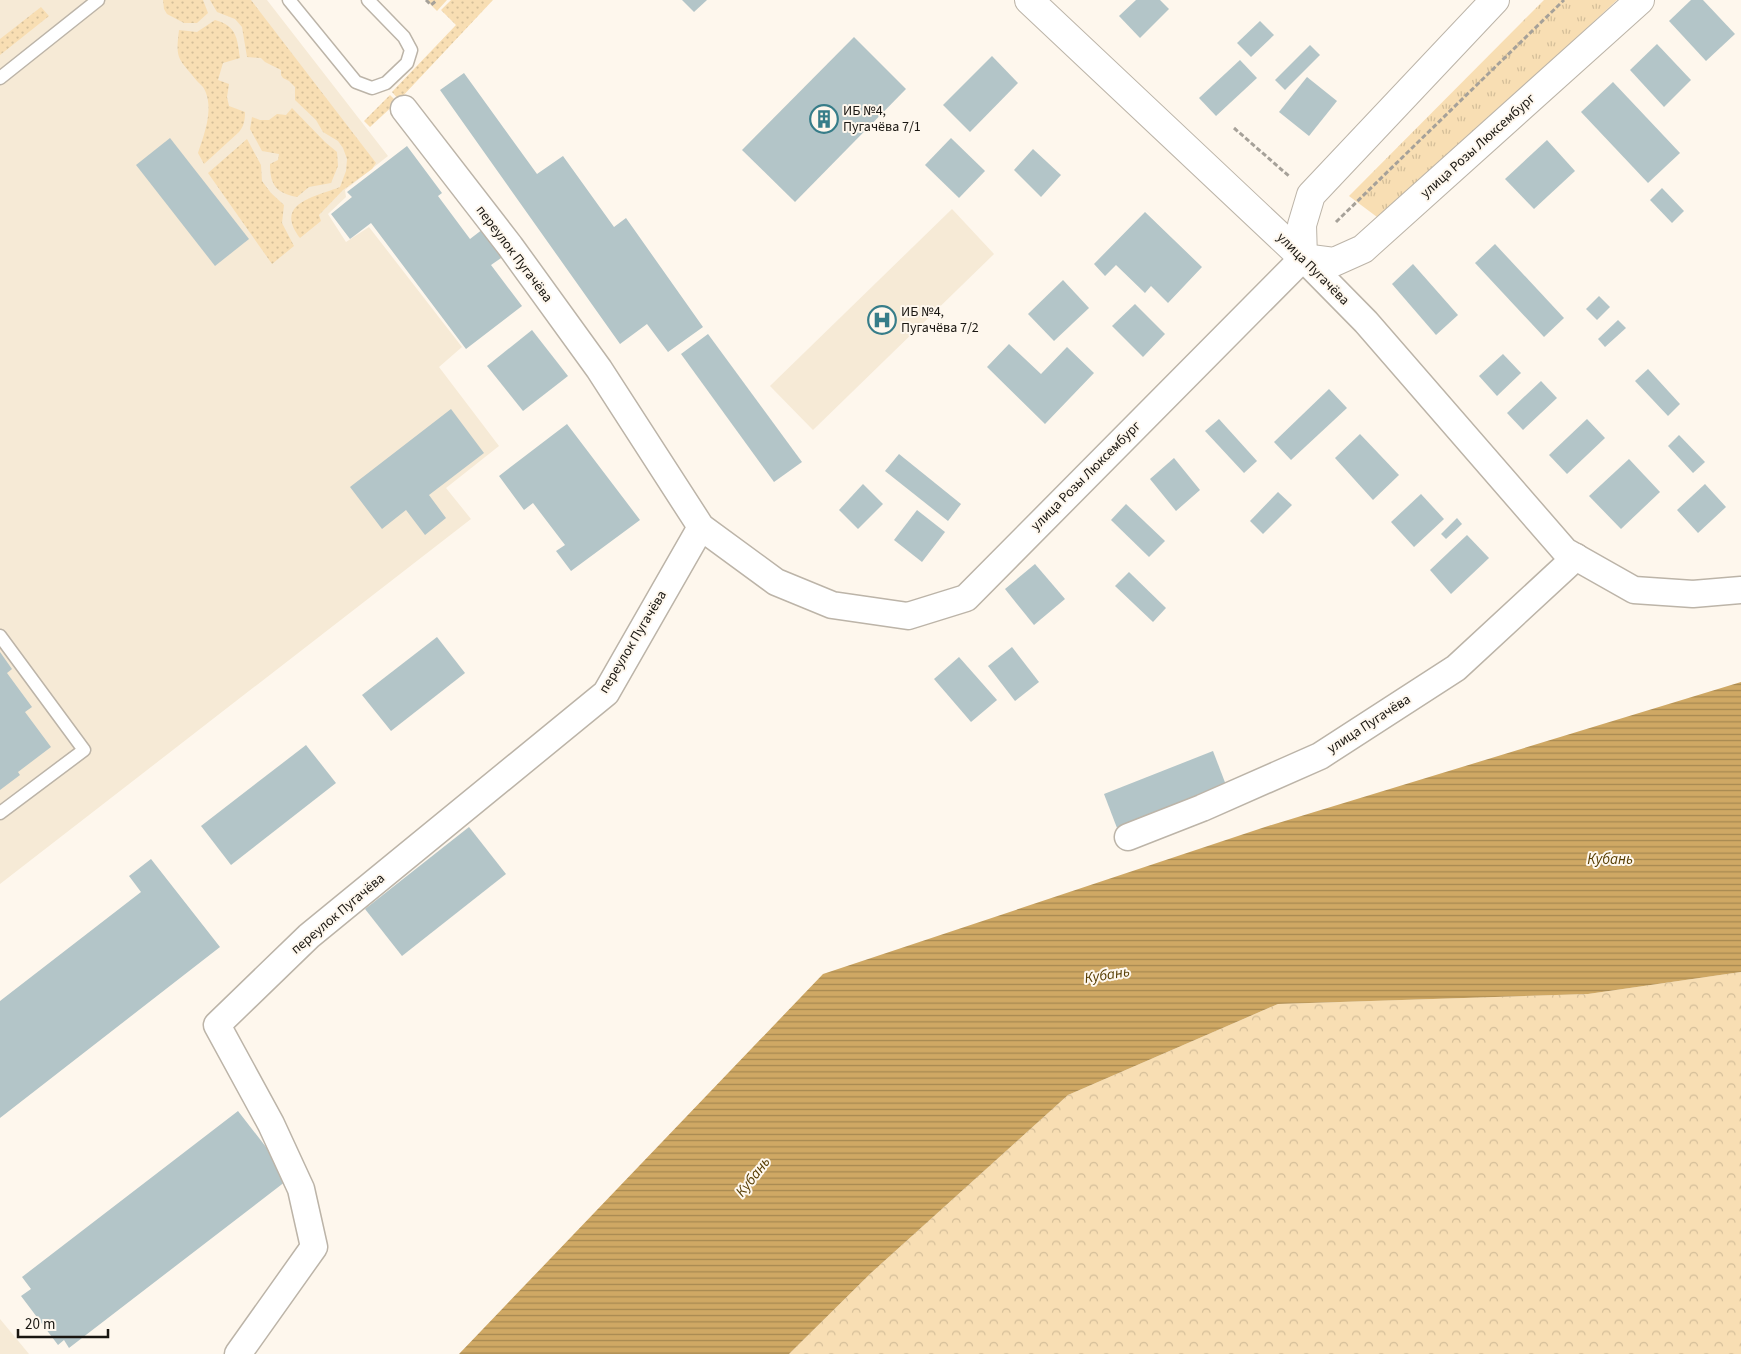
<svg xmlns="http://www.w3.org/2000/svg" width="1741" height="1354" viewBox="0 0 1741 1354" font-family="'Source Sans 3',sans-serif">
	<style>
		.built { fill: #f6ead6 }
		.grass { fill: url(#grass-dots) }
		.forest { fill: url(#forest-crowns) }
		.park { fill: url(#park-tufts) }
		.water { fill: url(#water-rules) }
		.building { fill: #b3c5c8 }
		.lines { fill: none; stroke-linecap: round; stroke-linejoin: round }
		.lane-casing { stroke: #bcb4a8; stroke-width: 15 }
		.street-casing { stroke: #bcb4a8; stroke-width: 29 }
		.secondary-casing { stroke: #bcb4a8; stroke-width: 30 }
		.path { stroke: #a6a199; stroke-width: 3; stroke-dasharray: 5 2.5; stroke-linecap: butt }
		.lane { stroke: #fff; stroke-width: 12 }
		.street { stroke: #fff; stroke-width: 26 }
		.secondary { stroke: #fff; stroke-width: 28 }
		.labels { text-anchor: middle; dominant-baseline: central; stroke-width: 4; stroke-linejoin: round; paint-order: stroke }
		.poi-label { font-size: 14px; fill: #191611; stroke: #fef7ed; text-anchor: start }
		.street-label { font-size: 14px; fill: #191611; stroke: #fef7ed }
		.water-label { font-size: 15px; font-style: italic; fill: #563c01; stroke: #fef7ed }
	</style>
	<defs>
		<pattern id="grass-dots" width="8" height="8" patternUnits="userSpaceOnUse" patternTransform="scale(1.25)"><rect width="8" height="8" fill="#f8deb3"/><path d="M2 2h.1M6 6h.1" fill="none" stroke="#d4be99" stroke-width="1.8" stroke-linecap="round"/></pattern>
		<pattern id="forest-crowns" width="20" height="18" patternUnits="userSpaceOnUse" patternTransform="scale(1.25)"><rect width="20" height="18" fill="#f8deb3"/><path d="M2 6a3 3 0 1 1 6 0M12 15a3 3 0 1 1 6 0" fill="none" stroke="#d4be99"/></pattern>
		<pattern id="park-tufts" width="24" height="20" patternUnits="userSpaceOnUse" patternTransform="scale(1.25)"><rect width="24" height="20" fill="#f8deb3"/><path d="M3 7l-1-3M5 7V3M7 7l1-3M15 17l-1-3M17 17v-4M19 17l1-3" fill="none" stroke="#d4be99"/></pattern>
		<pattern id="water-rules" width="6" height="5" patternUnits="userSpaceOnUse" patternTransform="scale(1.25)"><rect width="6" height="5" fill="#cfa864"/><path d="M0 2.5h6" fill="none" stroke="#a78851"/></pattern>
	</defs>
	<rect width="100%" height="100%" fill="#fef7ed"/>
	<!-- built -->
	<g class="built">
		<path d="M0,0H267L388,156L345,190L346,197L328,214L346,242L369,227L462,347L439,367L499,446L446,488L471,519L0,884Z"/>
		<path d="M952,209L994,254L813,430L770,386Z"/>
		<path d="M0,1319L29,1354H0Z"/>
	</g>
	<!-- grass -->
	<g class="grass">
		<path d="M163,0H203L208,13L197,23H184L167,14L164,9Z"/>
		<path d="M210,0H251L376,163L372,169L343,190L319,215L321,221L300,238C273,203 315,197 340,187L346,171L347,159L343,148L338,141L323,132L316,120L295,100V87L289,81L283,78L281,75V70L265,62L261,58L247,57L242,27L235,19L217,12Z"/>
		<path d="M451,0H493L399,100L392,92L456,25L441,10Z"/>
		<path d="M41,7L49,16L0,55V39Z"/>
		<path d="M215,20C237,26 237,38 240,58L223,63L218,80L229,84L227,97L229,106L245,112C245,120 244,126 239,132L204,164L198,153C204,135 213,112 206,93C204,87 201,85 197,81C179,58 175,61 179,30L197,32Z"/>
		<path d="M390,95L397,102L370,127L364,121Z"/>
		<path d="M292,108L325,142L337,152L338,166L331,183L309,187L297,197C276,193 270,185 270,164L278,160L279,154L262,151L250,129L252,117L260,120H269L277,114L286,115Z"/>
		<path d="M247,139L261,165L262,181L271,193L284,205L282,223L294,246L272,264L208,173Z"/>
	</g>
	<!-- forest -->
	<path class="forest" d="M1741,972V1354H789L871,1273L1068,1095L1278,1004L1588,994Z"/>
	<!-- park -->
	<g class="park">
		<path d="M426,0H447L437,11Z"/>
		<path d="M1544,0H1617L1381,220L1349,196Z"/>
	</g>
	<!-- water -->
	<path class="water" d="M1741,682V972L1588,994L1278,1004L1068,1095L871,1273L789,1354H459L823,974L1265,827Z"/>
	<!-- building -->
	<g class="building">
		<path d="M682,0H707L694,12Z"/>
		<path d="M1136,0H1160L1169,9L1140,38L1119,16Z"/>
		<path d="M1691,0H1703L1735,34L1706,61L1669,21Z"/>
		<path d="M1260,21L1274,35L1251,57L1237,43Z"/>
		<path d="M854,37L906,89L795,202L742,150Z"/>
		<path d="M1657,44L1691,80L1664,107L1630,70Z"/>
		<path d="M1310,45L1320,55L1285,90L1275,80Z"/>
		<path d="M992,56L1018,83L970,132L943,105Z"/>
		<path d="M1240,60L1257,78L1216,116L1199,98Z"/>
		<path d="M464,73L537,174L563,156L614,227L626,218L703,327L668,352L647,324L620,344L440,90Z"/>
		<path d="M1307,77L1337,101L1309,136L1279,112Z"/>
		<path d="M1613,82L1680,153L1648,183L1581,112Z"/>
		<path d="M170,138L249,239L215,266L136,165Z"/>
		<path d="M951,138L985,171L959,198L925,165Z"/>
		<path d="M1547,140L1575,171L1534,209L1505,179Z"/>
		<path d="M407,146L442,193L438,196L470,239L483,229L504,256L491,265L522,306L466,349L371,223L350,239L331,214L352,197L347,192Z"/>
		<path d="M1033,149L1061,175L1041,197L1014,170Z"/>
		<path d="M1662,188L1684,211L1672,223L1650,200Z"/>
		<path d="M1145,212L1202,267L1168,303L1151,286L1145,293L1116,265L1105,276L1094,264Z"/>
		<path d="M1495,244L1564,318L1544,337L1475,263Z"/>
		<path d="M1413,264L1458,315L1436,335L1392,284Z"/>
		<path d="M1063,280L1089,308L1054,341L1028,314Z"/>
		<path d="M1599,296L1610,307L1597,320L1586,309Z"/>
		<path d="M1135,304L1165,334L1143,357L1112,326Z"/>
		<path d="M1618,320L1626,328L1605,347L1598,339Z"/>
		<path d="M532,330L568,376L523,411L487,366Z"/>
		<path d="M708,334L802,462L774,482L681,354Z"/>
		<path d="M1009,344L1041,374L1067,347L1094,373L1045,424L987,367Z"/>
		<path d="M1503,354L1521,373L1497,396L1479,376Z"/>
		<path d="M1648,369L1680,404L1668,416L1635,381Z"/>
		<path d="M1541,381L1557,398L1523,430L1507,413Z"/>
		<path d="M1329,389L1347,408L1291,460L1274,442Z"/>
		<path d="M451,409L484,453L429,495L446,518L425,535L406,510L382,529L350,487Z"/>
		<path d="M1219,419L1257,461L1244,473L1205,431Z"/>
		<path d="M1587,419L1605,438L1567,474L1549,455Z"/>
		<path d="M567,424L640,520L571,571L556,551L565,545L533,503L524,510L499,476Z"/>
		<path d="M1360,434L1399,475L1373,500L1335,458Z"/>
		<path d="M1679,435L1705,462L1693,473L1668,446Z"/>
		<path d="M899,454L961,504L948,521L885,471Z"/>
		<path d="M1174,458L1200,490L1176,511L1150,479Z"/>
		<path d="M1629,459L1660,492L1621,529L1589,496Z"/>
		<path d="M863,484L883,504L858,529L839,510Z"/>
		<path d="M1705,484L1726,507L1698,533L1677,510Z"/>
		<path d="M1278,492L1292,505L1263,534L1250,521Z"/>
		<path d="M1421,494L1444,519L1414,547L1391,522Z"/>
		<path d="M1126,504L1165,541L1149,557L1111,520Z"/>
		<path d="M917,510L945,532L922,562L894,540Z"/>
		<path d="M1457,518L1462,524L1446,539L1441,534Z"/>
		<path d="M1467,535L1489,558L1451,594L1430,570Z"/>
		<path d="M1035,564L1065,599L1034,625L1005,589Z"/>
		<path d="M1129,572L1166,608L1153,622L1115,586Z"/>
		<path d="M437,637L465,673L391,731L362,695Z"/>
		<path d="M1012,647L1039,682L1015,701L988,666Z"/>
		<path d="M0,652L12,669L7,673L32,707L25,712L51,747L18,772L20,775L0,790Z"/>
		<path d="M959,657L997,700L971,722L934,679Z"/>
		<path d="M306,745L336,783L231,865L201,826Z"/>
		<path d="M1213,751L1226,785L1117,828L1104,794Z"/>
		<path d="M469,827L506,874L402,956L365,909Z"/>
		<path d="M151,859L220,947L0,1118V1001L141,892L129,876Z"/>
		<path d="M238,1111L290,1178L69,1348L64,1340L58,1345L21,1296L31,1289L22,1277Z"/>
	</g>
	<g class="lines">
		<defs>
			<g id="lane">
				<path d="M289,0L356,82L372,88L386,83L407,63L411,50L404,37L368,0"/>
				<path d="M0,78L98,0"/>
				<path d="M0,636L84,750L0,813"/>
			</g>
			<g id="street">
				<path d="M404,109L510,246L599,369L701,527L776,582L832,605L908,616L966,598L1303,258L1366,322L1565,551L1634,590L1693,594L1741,590"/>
				<path d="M1128,837L1202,808L1320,756L1456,668L1576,557"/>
				<path d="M238,1354L314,1247L301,1189L271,1124L217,1025L309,936L606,693L701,527"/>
			</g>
			<g id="secondary">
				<path d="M1029,0L1303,258"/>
				<path d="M1303,258L1334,262L1363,249L1640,0"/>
				<path d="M1303,258L1302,225L1311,195L1495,0"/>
			</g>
		</defs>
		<!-- lane casing -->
		<use href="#lane" class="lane-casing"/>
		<!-- street casing -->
		<use href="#street" class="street-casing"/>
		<!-- secondary casing -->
		<use href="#secondary" class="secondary-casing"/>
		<!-- path -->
		<g class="path">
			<path d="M426,0L431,5L437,0"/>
			<path d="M1234,128L1290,177"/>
			<path d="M1336,222L1564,0"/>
		</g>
		<!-- lane -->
		<use href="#lane" class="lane"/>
		<!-- street -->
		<use href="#street" class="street"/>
		<!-- secondary -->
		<use href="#secondary" class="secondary"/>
	</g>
	<!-- icons -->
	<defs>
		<symbol id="building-ring" viewBox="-11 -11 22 22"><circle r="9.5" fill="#fef7ed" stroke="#377d89" stroke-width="1.5"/><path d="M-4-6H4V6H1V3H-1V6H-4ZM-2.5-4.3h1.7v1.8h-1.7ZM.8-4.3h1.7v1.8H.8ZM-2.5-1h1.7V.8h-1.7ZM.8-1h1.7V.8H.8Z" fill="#377d89"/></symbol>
		<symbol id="hospital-ring" viewBox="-11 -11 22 22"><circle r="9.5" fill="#fef7ed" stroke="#377d89" stroke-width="1.5"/><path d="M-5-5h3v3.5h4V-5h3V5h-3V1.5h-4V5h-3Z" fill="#377d89"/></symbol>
	</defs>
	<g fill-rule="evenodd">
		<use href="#building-ring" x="808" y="103" width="32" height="32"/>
		<use href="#hospital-ring" x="866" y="304" width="32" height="32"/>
	</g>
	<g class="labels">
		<!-- poi labels -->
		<g class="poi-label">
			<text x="843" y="111">ИБ №4,<tspan x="843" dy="16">Пугачёва 7/1</tspan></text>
			<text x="901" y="312">ИБ №4,<tspan x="901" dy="16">Пугачёва 7/2</tspan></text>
		</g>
		<!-- street labels -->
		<g class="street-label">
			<text transform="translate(1478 146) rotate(-42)">улица Розы Люксембург</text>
			<text transform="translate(514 254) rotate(53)">переулок Пугачёва</text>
			<text transform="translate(1313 269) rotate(45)">улица Пугачёва</text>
			<text transform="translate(1086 476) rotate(-45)">улица Розы Люксембург</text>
			<text transform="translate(633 642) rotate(-59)">переулок Пугачёва</text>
			<text transform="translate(1369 724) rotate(-33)">улица Пугачёва</text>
			<text transform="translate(338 914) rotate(-40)">переулок Пугачёва</text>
		</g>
		<!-- water labels -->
		<g class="water-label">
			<text x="1610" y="859">Кубань</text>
			<text transform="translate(1107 975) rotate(-9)">Кубань</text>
			<text transform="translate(753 1177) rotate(-52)">Кубань</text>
		</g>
	</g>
	<!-- scale -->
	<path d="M18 1329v8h90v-8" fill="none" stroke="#191611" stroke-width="2.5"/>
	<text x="25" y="1329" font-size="15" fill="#191611" stroke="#fef7ed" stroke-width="4" paint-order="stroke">20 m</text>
</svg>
